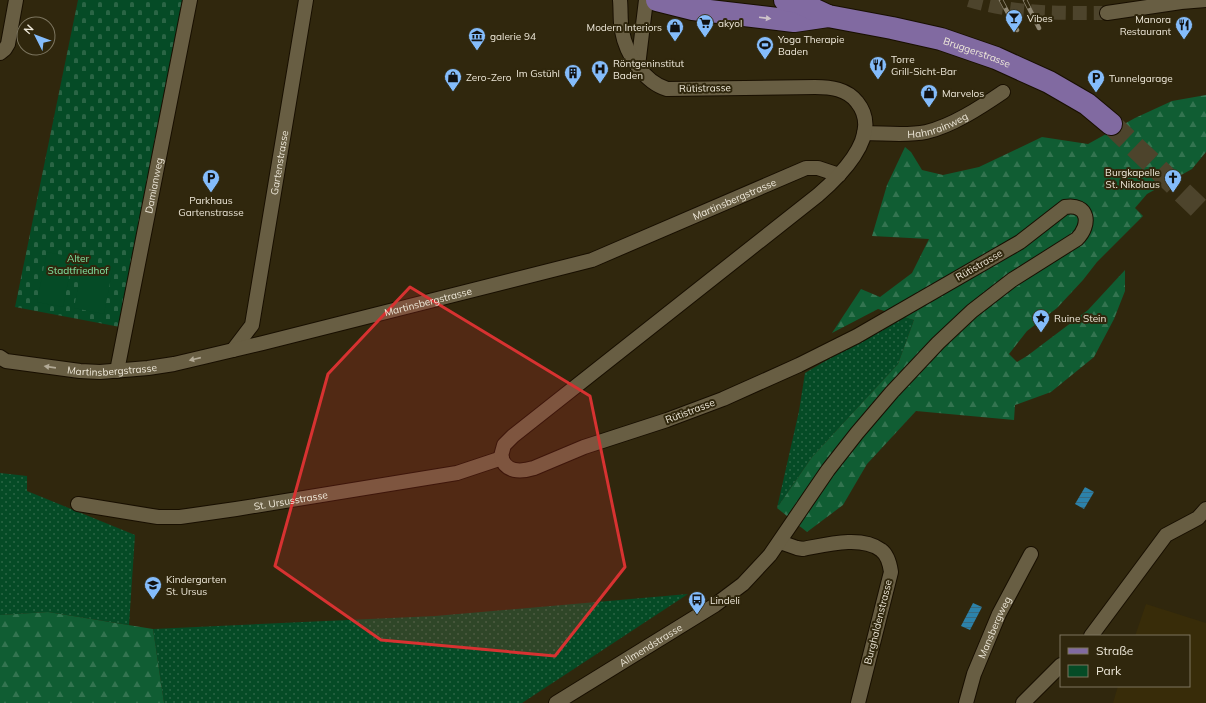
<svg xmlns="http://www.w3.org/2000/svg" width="1206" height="703" viewBox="0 0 1206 703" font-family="Mulish,sans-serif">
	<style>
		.built { fill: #382c09 }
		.grass { fill: url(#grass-dots) }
		.forest { fill: url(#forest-firs) }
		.cemetery { fill: url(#cemetery-stones) }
		.park { fill: #054b26 }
		.water { fill: url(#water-rules) }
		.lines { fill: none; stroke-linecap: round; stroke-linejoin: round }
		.street-tunnel { stroke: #4d442c; stroke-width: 14; stroke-dasharray: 14 7; stroke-linecap: butt }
		.primary-tunnel { stroke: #4d442c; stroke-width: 22; stroke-dasharray: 22 11; stroke-linecap: butt }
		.street-casing { stroke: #180f00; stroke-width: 16 }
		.primary-casing { stroke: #180f00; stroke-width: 24 }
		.street { stroke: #685e43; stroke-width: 14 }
		.primary { stroke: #816aa1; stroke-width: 22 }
		.rail-casing { stroke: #8f8773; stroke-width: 4.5 }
		.rail { stroke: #30270d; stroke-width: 3; stroke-dasharray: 9; stroke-linecap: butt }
		.oneway { fill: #cec3c9 }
		.oneway2 { fill: #b2aa96 }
		.marked { fill: #d73231; fill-opacity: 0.2; stroke: #d73231; stroke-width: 3; stroke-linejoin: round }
		.labels { text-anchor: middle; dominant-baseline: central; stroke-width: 4; stroke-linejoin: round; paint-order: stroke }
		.poi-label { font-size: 10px; fill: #efe9da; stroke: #30270d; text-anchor: start }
		.street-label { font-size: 10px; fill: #efe9da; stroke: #30270d }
		.park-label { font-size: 10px; fill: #83e4a3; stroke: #30270d }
	</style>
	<defs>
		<pattern id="grass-dots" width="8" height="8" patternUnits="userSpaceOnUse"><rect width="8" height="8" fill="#054b26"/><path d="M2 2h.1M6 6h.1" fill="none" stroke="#2a6545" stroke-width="1.8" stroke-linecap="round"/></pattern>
		<pattern id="forest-firs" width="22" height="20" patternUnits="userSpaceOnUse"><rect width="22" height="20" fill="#105d33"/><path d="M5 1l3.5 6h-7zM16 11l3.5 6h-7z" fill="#337450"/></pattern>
		<pattern id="cemetery-stones" width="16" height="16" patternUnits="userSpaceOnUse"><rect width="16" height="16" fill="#054b26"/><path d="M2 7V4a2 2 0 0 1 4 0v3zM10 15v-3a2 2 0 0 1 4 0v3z" fill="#2a6545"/></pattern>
		<pattern id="water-rules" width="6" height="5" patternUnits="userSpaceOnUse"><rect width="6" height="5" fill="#2c82aa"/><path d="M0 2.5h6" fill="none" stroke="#376a80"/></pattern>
	</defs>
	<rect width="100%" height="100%" fill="#30270d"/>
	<!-- built -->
	<path class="built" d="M1146,604L1206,623V703H1113L1118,686H1189V636H1135Z"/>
	<!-- grass -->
	<g class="grass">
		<path d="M901,316L914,320L898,364L812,457L777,508L799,411L805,373Z"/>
		<path d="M0,473L27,476V491L135,535L129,625L48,612L0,615Z"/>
		<path d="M688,594L522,703H164L153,629L435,616Z"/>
	</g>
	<!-- forest -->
	<g class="forest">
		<path d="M1206,95V152L1192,169L1147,194L1135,208L1143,216L1097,262L1083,280L1057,308L1027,331L1009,354L1017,362L1027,356L1088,310L1125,270V291L1114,319L1094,357L1051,392L1015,405L1014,420L916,411L867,464L843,505L807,532L777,508L812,457L898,364L914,320L878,309L832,333L861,289L880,297L912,273L929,239L872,236L887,185L905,147L911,152L922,170L943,175L979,167L1042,137L1088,144L1135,118L1172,101Z"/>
		<path d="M48,612L153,629L164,703H0V615Z"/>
	</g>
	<!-- cemetery -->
	<path class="cemetery" d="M78,0H184L120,327L15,307Z"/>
	<!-- park -->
	<g class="park">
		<path d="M47,252L73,257L63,307L37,302Z"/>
		<path d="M83,262L113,267L104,314L74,308Z"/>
	</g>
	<!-- water -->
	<g class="water">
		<path d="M1085,487L1094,492L1084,509L1075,504Z"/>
		<path d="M973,603L982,607L970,630L961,626Z"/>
	</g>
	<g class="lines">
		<!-- street-tunnel -->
		<path class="street-tunnel" d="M969,0C1015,14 1060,13 1107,13"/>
		<!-- primary-tunnel -->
		<path class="primary-tunnel" d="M1111,124L1206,215"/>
		<defs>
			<g id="street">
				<path d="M1107,13L1181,2L1206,0"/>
				<path d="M0,53L5,49L8,44L16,0"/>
				<path d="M638,66L646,0"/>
				<path id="s1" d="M864,133C884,133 907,136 926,132C952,126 981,107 1003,92"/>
				<path id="s2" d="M233,350L252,325L306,0"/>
				<path id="s3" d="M0,357L6,361L80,371L100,372L148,368L174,364L263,343L592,260L806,168H818L839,175"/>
				<path id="s4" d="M117,371L190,0"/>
				<path id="s5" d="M78,504L158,517H180L236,509L457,473L502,458"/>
				<path d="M780,542L797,548L803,549C825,545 861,535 881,550C888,555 890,565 891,572L858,703"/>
				<path d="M1091,636L1166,535L1198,518L1206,509"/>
				<path id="s6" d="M556,703L715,605L743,584L770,555L828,470L857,433L892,392L938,343L972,311L1012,280L1077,239C1091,225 1089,203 1065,207L1020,242L857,336L799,365L723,399L667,420L584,447L534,468C521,472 505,473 501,456L504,445L513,436L818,195C841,175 883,134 857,102C847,89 831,87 815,87L667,89C644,82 626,54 622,31C620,22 621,10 620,0"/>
				<path id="s7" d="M966,703L974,674L999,614L1031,554"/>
				<path d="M1023,703L1061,665"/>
			</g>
			<g id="primary">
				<path d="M657,0L693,9L794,21L828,16"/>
				<path id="s8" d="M785,0L798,2L828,16L892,28L941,39L996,58L1049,82L1087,104L1111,124"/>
			</g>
		</defs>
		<!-- street casing -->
		<use href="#street" class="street-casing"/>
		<!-- primary casing -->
		<use href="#primary" class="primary-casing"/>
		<!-- street -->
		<use href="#street" class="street"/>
		<!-- primary -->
		<use href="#primary" class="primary"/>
		<defs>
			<g id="rail">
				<path d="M1001,0L1017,30"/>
				<path d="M1025,0L1039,28"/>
			</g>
		</defs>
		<!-- rail casing -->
		<use href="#rail" class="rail-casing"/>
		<!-- rail -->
		<use href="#rail" class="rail"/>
	</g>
	<!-- one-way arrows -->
	<defs><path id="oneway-solid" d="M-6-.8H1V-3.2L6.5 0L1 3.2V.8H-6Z"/></defs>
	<use class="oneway" href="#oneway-solid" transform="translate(765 18) rotate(7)"/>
	<g class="oneway2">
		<use href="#oneway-solid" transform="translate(195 359) rotate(167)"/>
		<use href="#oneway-solid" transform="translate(50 367) rotate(-172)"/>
	</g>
	<!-- marked area -->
	<path class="marked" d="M410,287L590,396L625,567L555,656L381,640L275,566L328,374Z"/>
	<!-- icons -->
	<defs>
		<symbol id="bar-pin" viewBox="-11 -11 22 30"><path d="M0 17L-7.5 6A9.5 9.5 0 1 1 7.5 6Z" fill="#84bcfb" stroke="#30270d"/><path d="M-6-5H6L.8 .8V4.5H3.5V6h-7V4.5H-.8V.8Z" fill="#111"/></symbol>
		<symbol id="supermarket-pin" viewBox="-11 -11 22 30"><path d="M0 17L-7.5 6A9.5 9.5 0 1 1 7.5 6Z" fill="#84bcfb" stroke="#30270d"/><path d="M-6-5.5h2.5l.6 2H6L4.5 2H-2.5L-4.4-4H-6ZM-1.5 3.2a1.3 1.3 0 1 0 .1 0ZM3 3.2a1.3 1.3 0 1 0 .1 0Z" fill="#111"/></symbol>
		<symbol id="restaurant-pin" viewBox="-11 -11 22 30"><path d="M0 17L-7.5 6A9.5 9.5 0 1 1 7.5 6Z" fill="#84bcfb" stroke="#30270d"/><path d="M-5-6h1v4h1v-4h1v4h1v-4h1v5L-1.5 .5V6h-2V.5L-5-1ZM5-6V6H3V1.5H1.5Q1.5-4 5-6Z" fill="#111"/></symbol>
		<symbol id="shop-pin" viewBox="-11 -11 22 30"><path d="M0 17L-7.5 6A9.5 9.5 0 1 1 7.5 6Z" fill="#84bcfb" stroke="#30270d"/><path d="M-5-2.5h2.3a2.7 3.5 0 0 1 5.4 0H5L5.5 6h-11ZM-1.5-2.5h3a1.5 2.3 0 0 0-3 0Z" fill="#111"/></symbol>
		<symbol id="museum-pin" viewBox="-11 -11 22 30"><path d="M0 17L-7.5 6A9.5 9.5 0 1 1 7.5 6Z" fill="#84bcfb" stroke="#30270d"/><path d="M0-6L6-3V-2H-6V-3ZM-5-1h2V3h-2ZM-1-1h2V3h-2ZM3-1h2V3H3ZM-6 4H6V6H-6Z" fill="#111"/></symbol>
		<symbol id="stadium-pin" viewBox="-11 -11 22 30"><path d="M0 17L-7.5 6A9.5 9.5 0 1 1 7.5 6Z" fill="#84bcfb" stroke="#30270d"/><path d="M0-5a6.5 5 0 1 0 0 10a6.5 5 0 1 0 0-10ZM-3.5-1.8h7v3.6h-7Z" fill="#111"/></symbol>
		<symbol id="hospital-pin" viewBox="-11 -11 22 30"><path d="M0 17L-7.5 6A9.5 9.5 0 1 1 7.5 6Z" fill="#84bcfb" stroke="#30270d"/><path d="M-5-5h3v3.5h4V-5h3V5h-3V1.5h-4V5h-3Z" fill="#111"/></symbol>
		<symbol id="building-pin" viewBox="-11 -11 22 30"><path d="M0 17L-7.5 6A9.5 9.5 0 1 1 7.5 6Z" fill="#84bcfb" stroke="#30270d"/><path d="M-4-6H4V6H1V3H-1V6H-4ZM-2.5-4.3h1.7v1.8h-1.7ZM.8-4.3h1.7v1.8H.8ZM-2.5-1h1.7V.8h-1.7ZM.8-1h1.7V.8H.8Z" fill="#111"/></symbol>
		<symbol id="parking-pin" viewBox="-11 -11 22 30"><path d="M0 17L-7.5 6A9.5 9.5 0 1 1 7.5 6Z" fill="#84bcfb" stroke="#30270d"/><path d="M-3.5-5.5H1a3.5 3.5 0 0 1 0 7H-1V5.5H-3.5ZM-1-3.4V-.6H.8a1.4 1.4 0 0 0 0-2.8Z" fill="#111"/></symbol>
		<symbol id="church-pin" viewBox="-11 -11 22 30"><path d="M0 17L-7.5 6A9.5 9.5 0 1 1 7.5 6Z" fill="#84bcfb" stroke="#30270d"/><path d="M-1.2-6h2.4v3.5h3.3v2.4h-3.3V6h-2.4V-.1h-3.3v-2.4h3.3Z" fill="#111"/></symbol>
		<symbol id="sight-pin" viewBox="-11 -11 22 30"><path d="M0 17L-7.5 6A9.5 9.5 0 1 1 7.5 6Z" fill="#84bcfb" stroke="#30270d"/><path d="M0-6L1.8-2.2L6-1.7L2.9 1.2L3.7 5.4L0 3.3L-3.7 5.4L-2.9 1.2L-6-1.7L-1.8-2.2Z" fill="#111"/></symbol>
		<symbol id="school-pin" viewBox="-11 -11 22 30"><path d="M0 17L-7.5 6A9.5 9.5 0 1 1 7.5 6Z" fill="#84bcfb" stroke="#30270d"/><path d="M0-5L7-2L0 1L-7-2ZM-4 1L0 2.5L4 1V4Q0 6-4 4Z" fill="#111"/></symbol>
		<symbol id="bus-pin" viewBox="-11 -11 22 30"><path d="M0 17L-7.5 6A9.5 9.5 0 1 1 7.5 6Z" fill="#84bcfb" stroke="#30270d"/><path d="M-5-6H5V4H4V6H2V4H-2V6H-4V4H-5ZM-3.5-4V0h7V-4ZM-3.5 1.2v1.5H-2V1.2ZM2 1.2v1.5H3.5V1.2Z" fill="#111"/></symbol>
	</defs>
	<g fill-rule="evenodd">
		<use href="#bar-pin" x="1004" y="8" width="20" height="27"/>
		<use href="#supermarket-pin" x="695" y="13" width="20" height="27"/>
		<use href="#restaurant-pin" x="1174" y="15" width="20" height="27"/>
		<use href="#shop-pin" x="665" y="17" width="20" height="27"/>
		<use href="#museum-pin" x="467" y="26" width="20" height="27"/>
		<use href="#stadium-pin" x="755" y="35" width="20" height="27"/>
		<use href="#restaurant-pin" x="868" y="55" width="20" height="27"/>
		<use href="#hospital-pin" x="590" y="59" width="20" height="27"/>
		<use href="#building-pin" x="563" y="63" width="20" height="27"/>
		<use href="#shop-pin" x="443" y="67" width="20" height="27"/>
		<use href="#parking-pin" x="1086" y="68" width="20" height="27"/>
		<use href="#shop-pin" x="919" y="83" width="20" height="27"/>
		<use href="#parking-pin" x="201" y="168" width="20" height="27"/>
		<use href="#church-pin" x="1163" y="168" width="20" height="27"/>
		<use href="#sight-pin" x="1031" y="308" width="20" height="27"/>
		<use href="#school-pin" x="143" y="575" width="20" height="27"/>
		<use href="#bus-pin" x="687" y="590" width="20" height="27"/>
	</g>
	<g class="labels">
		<!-- poi labels -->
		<g class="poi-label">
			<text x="1027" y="18">Vibes</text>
			<text x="1171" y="19" text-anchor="end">Manora<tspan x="1171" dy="12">Restaurant</tspan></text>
			<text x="718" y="23">akyol</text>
			<text x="662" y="27" text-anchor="end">Modern Interiors</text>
			<text x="490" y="36">galerie 94</text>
			<text x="778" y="39">Yoga Therapie<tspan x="778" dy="12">Baden</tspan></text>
			<text x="891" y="59">Torre<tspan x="891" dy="12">Grill-Sicht-Bar</tspan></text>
			<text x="613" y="63">Röntgeninstitut<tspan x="613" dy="12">Baden</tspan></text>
			<text x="560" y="73" text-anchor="end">Im Gstühl</text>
			<text x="466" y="77">Zero-Zero</text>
			<text x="1109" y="78">Tunnelgarage</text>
			<text x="942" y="93">Marvelos</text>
			<text x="1160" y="172" text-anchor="end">Burgkapelle<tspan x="1160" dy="12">St. Nikolaus</tspan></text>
			<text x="211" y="200" text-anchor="middle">Parkhaus<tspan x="211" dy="12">Gartenstrasse</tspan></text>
			<text x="1054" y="318">Ruine Stein</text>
			<text x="166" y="579">Kindergarten<tspan x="166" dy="12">St. Ursus</tspan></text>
			<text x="710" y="600">Lindeli</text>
		</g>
		<!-- street labels -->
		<g class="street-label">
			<text stroke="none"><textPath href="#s8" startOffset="200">Bruggerstrasse</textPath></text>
			<text transform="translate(705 88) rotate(-1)">Rütistrasse</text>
			<text stroke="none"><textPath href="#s1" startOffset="75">Hahnrainweg</textPath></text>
			<text stroke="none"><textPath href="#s2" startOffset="196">Gartenstrasse</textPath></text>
			<text stroke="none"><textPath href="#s4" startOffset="189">Damianweg</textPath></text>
			<text stroke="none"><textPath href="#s3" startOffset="762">Martinsbergstrasse</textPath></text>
			<text transform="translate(979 265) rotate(-30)">Rütistrasse</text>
			<text stroke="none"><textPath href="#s3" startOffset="438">Martinsbergstrasse</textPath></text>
			<text stroke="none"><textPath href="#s3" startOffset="114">Martinsbergstrasse</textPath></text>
			<text transform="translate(690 411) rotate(-21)">Rütistrasse</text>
			<text stroke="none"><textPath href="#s5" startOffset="215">St. Ursusstrasse</textPath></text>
			<text transform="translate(878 622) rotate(-76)">Burghaldenstrasse</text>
			<text stroke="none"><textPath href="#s7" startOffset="81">Mansbergweg</textPath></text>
			<text stroke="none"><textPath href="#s6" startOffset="111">Allmendstrasse</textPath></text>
		</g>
		<!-- park labels -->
		<g class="park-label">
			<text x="78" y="258">Alter<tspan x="78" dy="12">Stadtfriedhof</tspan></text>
		</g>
	</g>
	<!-- legend -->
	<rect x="1060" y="635" width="130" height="52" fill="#30270d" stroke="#7c755f"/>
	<rect x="1068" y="648" width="20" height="6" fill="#816aa1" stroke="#7c755f"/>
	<text x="1096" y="655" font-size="12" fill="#efe9da">Straße</text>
	<rect x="1068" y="665" width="20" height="12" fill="#054b26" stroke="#7c755f"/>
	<text x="1096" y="675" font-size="12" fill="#efe9da">Park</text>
	<!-- north arrow -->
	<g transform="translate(36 36) rotate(312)"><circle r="19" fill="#30270d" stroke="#7c755f"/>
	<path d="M0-3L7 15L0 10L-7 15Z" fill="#84bcfb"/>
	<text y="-6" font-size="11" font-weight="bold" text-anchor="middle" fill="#efe9da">N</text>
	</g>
</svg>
